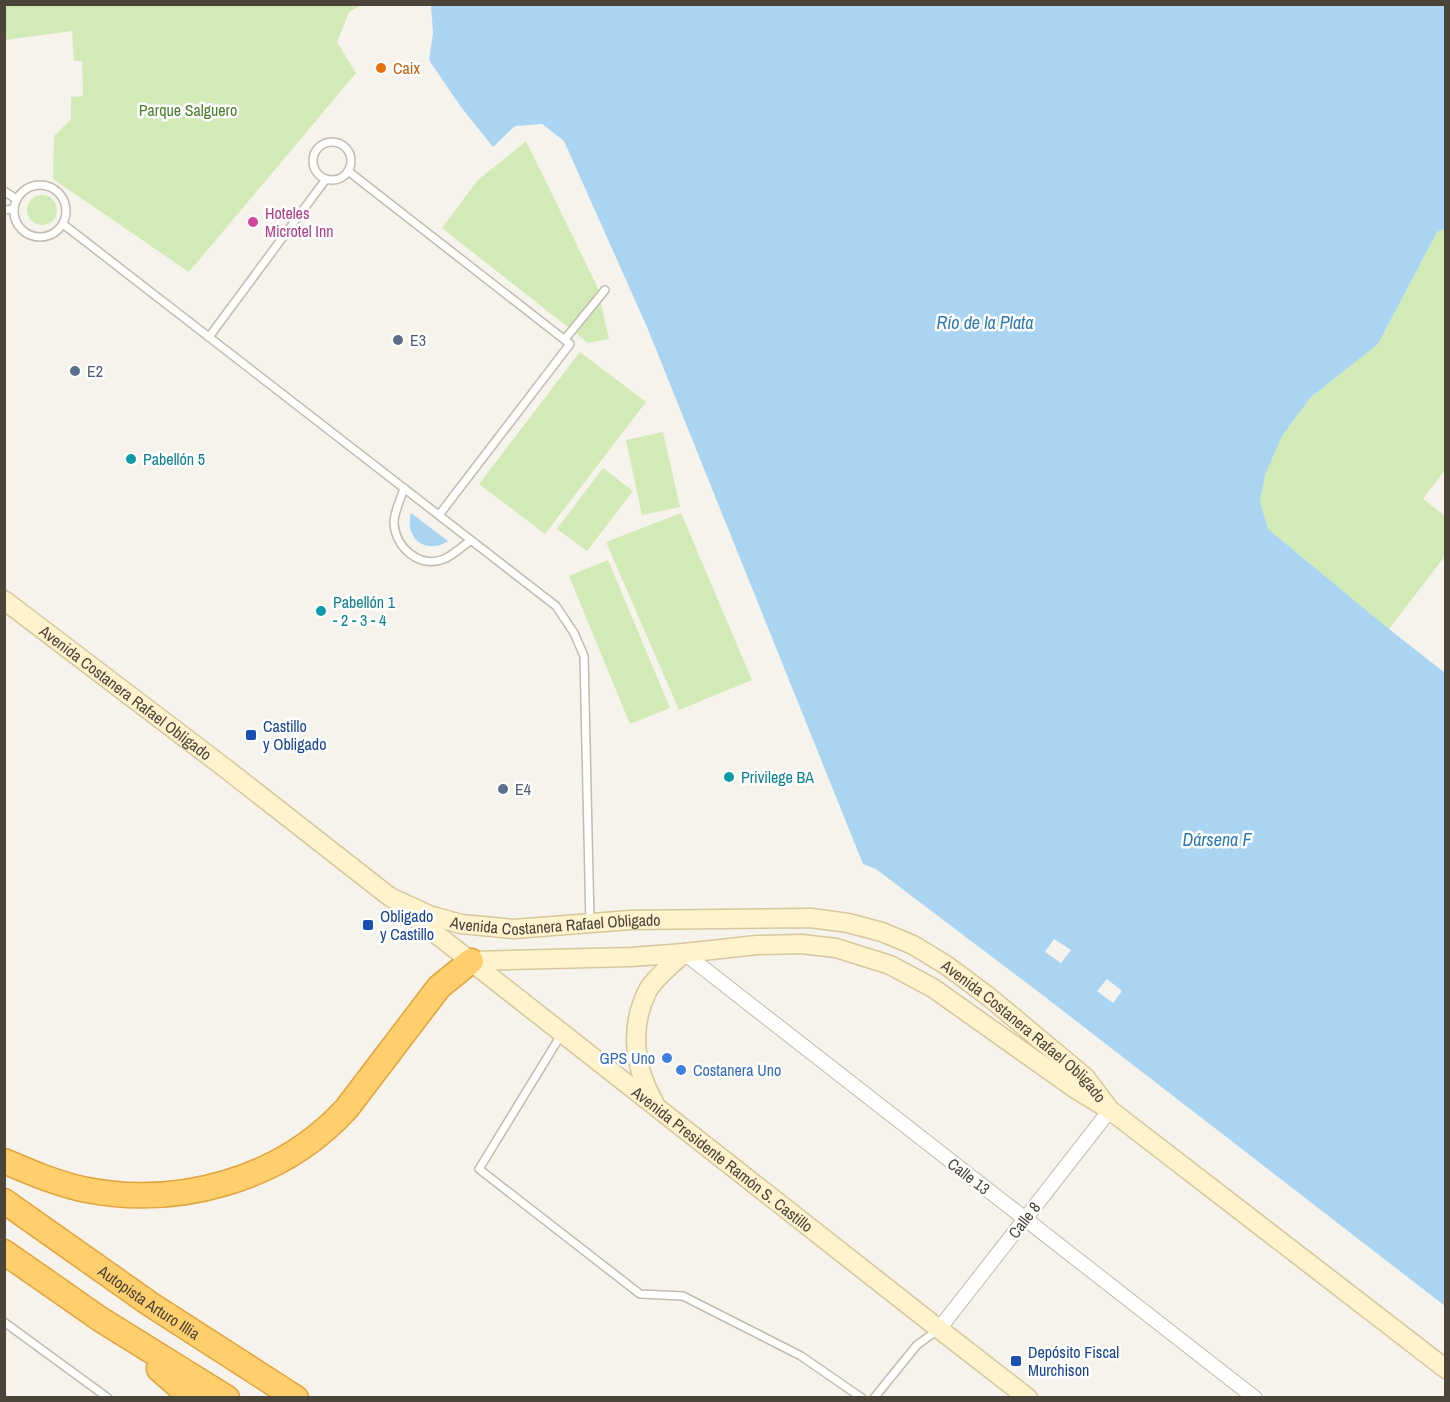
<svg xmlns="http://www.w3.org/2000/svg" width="1450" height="1402" viewBox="0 0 1450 1402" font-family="'Archivo Narrow',sans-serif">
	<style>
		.green { fill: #d2eab5 }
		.water { fill: #a9d4f2 }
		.pier { fill: #f6f3ec }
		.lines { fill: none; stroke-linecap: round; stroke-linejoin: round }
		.service-casing { stroke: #c2bbae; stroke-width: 10 }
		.minor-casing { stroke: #c2bbae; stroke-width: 16 }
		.secondary-casing { stroke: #d6c79b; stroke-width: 21 }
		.motorway-casing { stroke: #e0a43c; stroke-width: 27 }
		.service { stroke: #fff; stroke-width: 7 }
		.minor { stroke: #fff; stroke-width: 14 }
		.secondary { stroke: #fff3cd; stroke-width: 18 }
		.motorway { stroke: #ffcf6e; stroke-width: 24 }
		.food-dot { fill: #e8710a; stroke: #fff; stroke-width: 2 }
		.hotel-dot { fill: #d1479c; stroke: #fff; stroke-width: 2 }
		.service-dot { fill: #5c6f8a; stroke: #fff; stroke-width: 2 }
		.culture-dot { fill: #0f9aa8; stroke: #fff; stroke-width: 2 }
		.transit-dot { fill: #1a4fb4; stroke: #fff; stroke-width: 2 }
		.shop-dot { fill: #3f7fe0; stroke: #fff; stroke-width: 2 }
		.labels { text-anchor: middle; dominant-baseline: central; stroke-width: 5; stroke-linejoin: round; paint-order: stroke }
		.food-label { font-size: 16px; fill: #c56008; stroke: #fff; text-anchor: start }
		.park-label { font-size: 16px; fill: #4a7f2a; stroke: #fff }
		.hotel-label { font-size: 16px; fill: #b23c85; stroke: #fff; text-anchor: start }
		.service-label { font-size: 16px; fill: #4e5e75; stroke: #fff; text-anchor: start }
		.culture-label { font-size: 16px; fill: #0d838f; stroke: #fff; text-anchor: start }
		.street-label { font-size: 16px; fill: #4b4439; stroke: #fff }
		.transit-label { font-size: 16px; fill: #164399; stroke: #fff; text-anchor: start }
		.shop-label { font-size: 16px; fill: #366cbe; stroke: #fff; text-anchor: end }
		.water-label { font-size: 18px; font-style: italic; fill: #2e7ab2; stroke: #fff }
	</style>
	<rect width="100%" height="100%" fill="#f6f3ec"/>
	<!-- green -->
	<g class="green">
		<path d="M5,4L362,5L349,12L337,42L356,73L189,272L53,179L54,136L71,119V97L83,96L82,61H74L72,31L5,40Z"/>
		<path d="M526,141L597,286L609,339L588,343L442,228L477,181Z"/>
		<circle cx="42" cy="210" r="15"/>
		<path d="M1445,229V470L1423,499L1445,516V556L1389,629L1268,529L1260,501L1265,475L1282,436L1310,398L1378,344L1437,232Z"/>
		<path d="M580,352L646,402L545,534L479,484Z"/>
		<path d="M663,432L680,507L642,515L626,440Z"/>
		<path d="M603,468L633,491L587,551L557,529Z"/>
		<path d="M681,513L752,680L679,710L606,542Z"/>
		<path d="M608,560L670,708L630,724L569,576Z"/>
	</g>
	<!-- water -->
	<g class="water">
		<path d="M431,5H1445V229L1437,232L1378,344L1310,398L1282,436L1265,475L1260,501L1268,529L1389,629L1445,673V1306L1036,990L876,869L863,864L647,327L564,141L542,124L515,126L493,147L461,107L429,60L433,33Z"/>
		<path d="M411,513L448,541C426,555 404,539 411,513Z"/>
	</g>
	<!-- pier -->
	<g class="pier">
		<path d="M1054,939L1071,950L1061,963L1045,952Z"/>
		<path d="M1107,979L1122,991L1113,1003L1097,991Z"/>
	</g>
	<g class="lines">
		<defs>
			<g id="service">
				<circle cx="332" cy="161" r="19"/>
				<path d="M348,171L570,344L439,515"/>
				<circle cx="40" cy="211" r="26"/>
				<path d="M4,191L16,199"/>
				<path d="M4,210L14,209"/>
				<path d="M63,224L556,606L574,633L584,656L590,923"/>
				<path d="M209,337L326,179"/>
				<path d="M565,339L605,290"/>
				<path d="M404,488C401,499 393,514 394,524C396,548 420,569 444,559C453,555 463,546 471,540"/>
				<path d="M561,1035L479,1169L640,1294L683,1296L801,1356L862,1398"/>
				<path d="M4,1322L108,1398"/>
				<path d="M874,1398L917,1345L939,1329"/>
			</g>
			<g id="minor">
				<path d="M684,953L1255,1398"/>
				<path d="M939,1329L1110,1110"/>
			</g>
			<g id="secondary">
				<path id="s1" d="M4,600L225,768L390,897L429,915L461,924L514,929L630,920L811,918L848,923L882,932L913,945L946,965L989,997L1085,1077L1110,1110"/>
				<path id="s2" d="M408,912L939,1329L1028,1398"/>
				<path d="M471,961L631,957L684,953L757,945L801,944L836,948L890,965L933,988L1074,1088L1110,1110L1446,1369"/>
				<path d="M654,1102C634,1068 629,1027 648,990C656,976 673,964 684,953"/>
			</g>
			<g id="motorway">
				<path d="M4,1161C30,1172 55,1183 82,1189C177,1209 282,1180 347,1108L439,987L471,961"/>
				<path id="s3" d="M4,1201L150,1304L296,1398"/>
				<path d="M4,1252L100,1319L227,1398"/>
				<path d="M159,1369L192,1398"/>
			</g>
		</defs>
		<!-- service casing -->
		<use href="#service" class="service-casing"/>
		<!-- minor casing -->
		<use href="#minor" class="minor-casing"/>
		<!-- secondary casing -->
		<use href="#secondary" class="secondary-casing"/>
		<!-- motorway casing -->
		<use href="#motorway" class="motorway-casing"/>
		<!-- service -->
		<use href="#service" class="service"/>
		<!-- minor -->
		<use href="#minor" class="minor"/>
		<!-- secondary -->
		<use href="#secondary" class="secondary"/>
		<!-- motorway -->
		<use href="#motorway" class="motorway"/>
	</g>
	<!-- markers -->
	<circle class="food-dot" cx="381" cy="68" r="6"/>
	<circle class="hotel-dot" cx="253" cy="222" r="6"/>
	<g class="service-dot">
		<circle cx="398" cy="340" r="6"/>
		<circle cx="75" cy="371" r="6"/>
		<circle cx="503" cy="789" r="6"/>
	</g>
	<g class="culture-dot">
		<circle cx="131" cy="459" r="6"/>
		<circle cx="321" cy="611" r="6"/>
		<circle cx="729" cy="777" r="6"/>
	</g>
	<g class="transit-dot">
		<rect x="245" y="729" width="12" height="12" rx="3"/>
		<rect x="362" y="919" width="12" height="12" rx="3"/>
		<rect x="1010" y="1355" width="12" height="12" rx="3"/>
	</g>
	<g class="shop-dot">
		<circle cx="667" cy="1058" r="6"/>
		<circle cx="681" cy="1070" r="6"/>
	</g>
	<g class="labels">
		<!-- food labels -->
		<g class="food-label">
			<text x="393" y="68">Caix</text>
		</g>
		<!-- park labels -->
		<g class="park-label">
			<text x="188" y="110">Parque Salguero</text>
		</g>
		<!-- hotel labels -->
		<g class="hotel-label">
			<text x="265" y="213">Hoteles<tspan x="265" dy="18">Microtel Inn</tspan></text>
		</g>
		<!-- service labels -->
		<g class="service-label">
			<text x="410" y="340">E3</text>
			<text x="87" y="371">E2</text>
			<text x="515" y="789">E4</text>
		</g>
		<!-- culture labels -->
		<g class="culture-label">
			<text x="143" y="459">Pabellón 5</text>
			<text x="333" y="602">Pabellón 1<tspan x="333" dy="18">- 2 - 3 - 4</tspan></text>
			<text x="741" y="777">Privilege BA</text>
		</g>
		<!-- street labels -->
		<g class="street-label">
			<text stroke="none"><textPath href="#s1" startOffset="153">Avenida Costanera Rafael Obligado</textPath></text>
			<text stroke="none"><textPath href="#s1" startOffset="658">Avenida Costanera Rafael Obligado</textPath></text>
			<text stroke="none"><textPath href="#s1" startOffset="1161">Avenida Costanera Rafael Obligado</textPath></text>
			<text stroke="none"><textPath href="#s2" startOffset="400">Avenida Presidente Ramón S. Castillo</textPath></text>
			<text transform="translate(969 1176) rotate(38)">Calle 13</text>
			<text transform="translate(1024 1220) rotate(-52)">Calle 8</text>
			<text stroke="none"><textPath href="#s3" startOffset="177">Autopista Arturo Illia</textPath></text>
		</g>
		<!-- transit labels -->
		<g class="transit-label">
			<text x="263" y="726">Castillo<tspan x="263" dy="18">y Obligado</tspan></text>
			<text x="380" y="916">Obligado<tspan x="380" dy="18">y Castillo</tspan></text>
			<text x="1028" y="1352">Depósito Fiscal<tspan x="1028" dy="18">Murchison</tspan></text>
		</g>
		<!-- shop labels -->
		<g class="shop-label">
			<text x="655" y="1058">GPS Uno</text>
			<text x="693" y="1070" text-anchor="start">Costanera Uno</text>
		</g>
		<!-- water labels -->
		<g class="water-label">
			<text x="985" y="322">Río de la Plata</text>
			<text x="1217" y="839">Dársena F</text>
		</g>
	</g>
	<!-- border -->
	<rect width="1450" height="1402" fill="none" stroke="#4b4439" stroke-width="12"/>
</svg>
